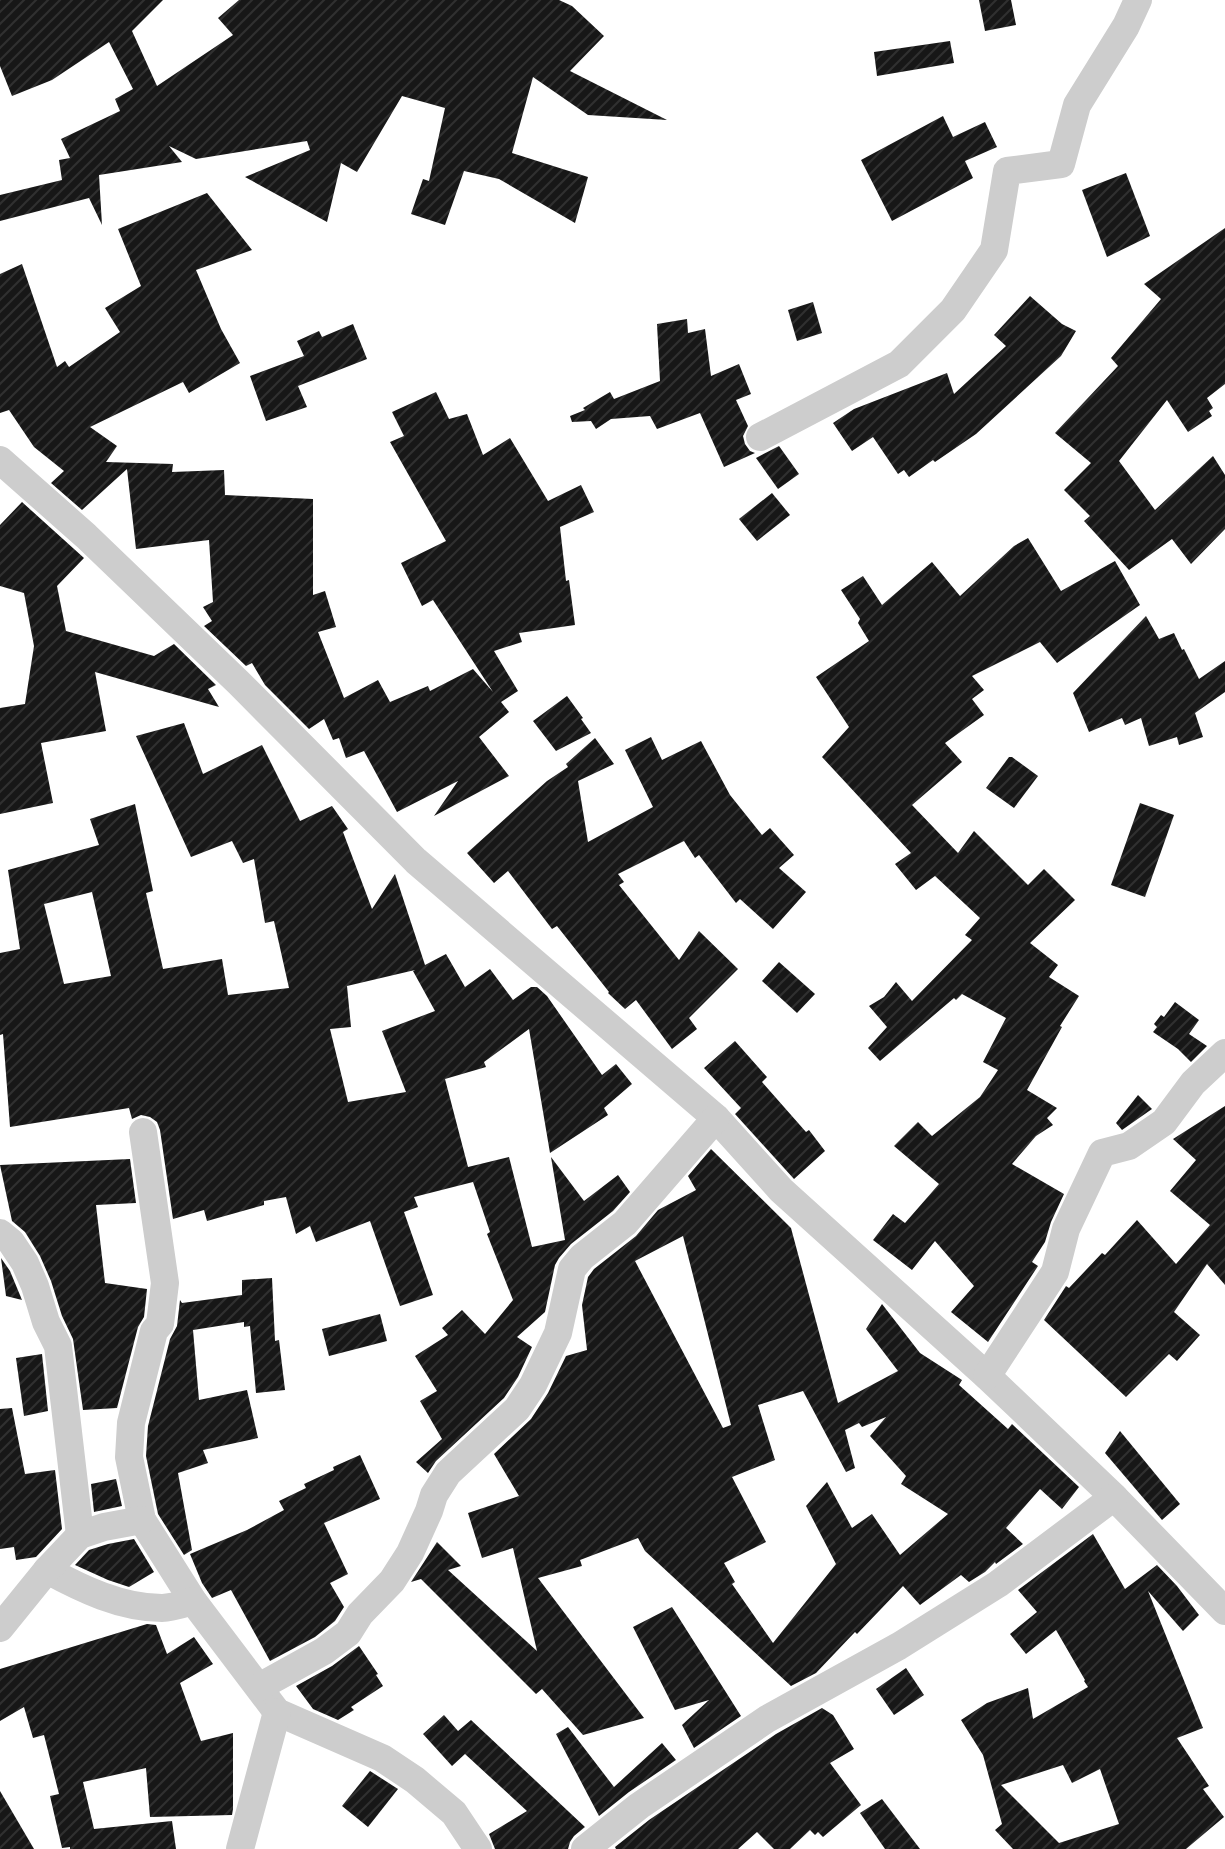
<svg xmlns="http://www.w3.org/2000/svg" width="1225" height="1849" viewBox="0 0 1225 1849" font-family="Jost,sans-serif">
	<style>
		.building { fill: url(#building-hatch); fill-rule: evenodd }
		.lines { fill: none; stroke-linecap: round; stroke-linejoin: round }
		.minor { stroke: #cdcdcd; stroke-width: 28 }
	</style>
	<defs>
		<pattern id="building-hatch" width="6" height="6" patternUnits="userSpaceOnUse" patternTransform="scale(2)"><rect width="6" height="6" fill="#171717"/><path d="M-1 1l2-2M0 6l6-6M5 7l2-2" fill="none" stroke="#303030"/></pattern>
	</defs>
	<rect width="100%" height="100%" fill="#fff"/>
	<!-- building -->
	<g class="building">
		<path d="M0,0H163L132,31L157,86L233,35L218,18L239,0H559L572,6L604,36L570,71L667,120L588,115L533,77L512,153L588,177L575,223L499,179L464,171L445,225L411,214L423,179L429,181L445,108L402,96L357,172L341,163L327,222L245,177L310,150L307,141L196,159L169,146L182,162L99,175L102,225L89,198L0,221V195L62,180L59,160L70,158L61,139L120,111L115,99L133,89L109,42L52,80L12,96L0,66Z"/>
		<path d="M979,0H1011L1016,25L985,31Z"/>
		<path d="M950,41L954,63L877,76L874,52Z"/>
		<path d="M943,116L953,137L985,122L997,147L965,161L973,178L892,221L861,160Z"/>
		<path d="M1126,173L1150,236L1107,257L1082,190Z"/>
		<path d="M207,193L252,250L196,270L221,329L240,363L189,393L183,382L90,427L117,446L106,462L173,464L172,472L224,470L225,495L313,499V595L325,591L336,627L318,632L344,698L378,680L390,702L428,686L430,691L473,669L493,692L433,600L422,606L401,563L446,541L390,442L404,436L392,412L436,392L449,419L467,414L483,455L510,438L548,501L581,485L594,512L560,527L566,581L569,580L575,625L519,633L522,642L494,651L518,691L501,702L509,712L479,737L509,776L434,816L458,781L397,812L364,751L346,758L339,738L333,740L324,719L309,729L265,685L252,663L246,666L204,626L212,621L203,607L213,602L209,540L136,549L127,469L82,510L51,483L64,471L34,447L9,410L0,413V274L22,264L57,367L65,361L69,367L120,332L105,308L141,286L118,229Z"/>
		<path d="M1225,228V384L1207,398L1213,408L1209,411L1212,416L1188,432L1167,400L1119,461L1155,510L1213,456L1225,475V529L1191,564L1172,539L1129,570L1084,521L1090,516L1064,490L1091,463L1055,433L1118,366L1111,358L1161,299L1144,284Z"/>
		<path d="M1030,296L1062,324L1076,331L1061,356L976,434L935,462L933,460L909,477L904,470L898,474L873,437L852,451L833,423L854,409L947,373L954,394L1006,346L994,335Z"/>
		<path d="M813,302L822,333L797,341L788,310Z"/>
		<path d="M687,319L688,333L705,329L711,376L739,364L751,394L736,400L748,426L743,436L745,444L750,451L755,453L724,467L700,413L657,429L650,416L611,419L596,429L591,421L572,422L570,416L585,410L583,408L610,392L614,399L660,381L657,324Z"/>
		<path d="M353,324L367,359L298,386L307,407L266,421L250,376L304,356L297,341L319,331L322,337Z"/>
		<path d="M779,446L799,474L778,489L756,458Z"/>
		<path d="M772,493L790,515L757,541L739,519Z"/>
		<path d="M22,502L84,558L57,586L66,631L154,656L174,644L216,685L208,689L219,707L95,672L106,731L41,743L53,803L0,814V708L25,704L34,646L24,593L0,586V525Z"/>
		<path d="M1028,538L1061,591L1115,561L1140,605L1057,663L1040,642L972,676L984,690L972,699L984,715L945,743L962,762L912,805L958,853L974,831L1028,885L1044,869L1075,900L1030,943L1058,965L1049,977L1079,996L1060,1026L1062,1027L1027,1090L1057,1108L1047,1118L1053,1125L1036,1136L1012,1164L1064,1194L1051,1222L1045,1242L1032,1262L1038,1266L988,1342L951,1312L974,1286L935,1241L912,1270L873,1240L893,1214L905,1223L939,1184L894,1146L918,1122L932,1136L980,1097L998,1070L983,1062L1006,1018L962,994L956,1000L954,998L880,1061L868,1048L887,1027L869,1006L884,997L896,982L912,1001L972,940L965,935L980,918L935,876L916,890L895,864L911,853L822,757L849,727L816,677L869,641L858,623L860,619L841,590L863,576L882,605L932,562L960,596L1014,546Z"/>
		<path d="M1146,616L1159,639L1174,633L1182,650L1184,649L1199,679L1225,661V692L1195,713L1203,737L1179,745L1177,737L1149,746L1141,718L1125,725L1122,718L1089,732L1073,693Z"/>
		<path d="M567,696L583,718L581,719L591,733L556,751L533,721Z"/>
		<path d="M184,723L203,774L262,745L300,821L332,806L348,829L343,832L372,909L395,874L425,965L446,954L465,987L490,969L513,1000L531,987H537L547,996L602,1075L616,1064L632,1084L604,1108L608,1115L550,1153L529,1029L484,1062L486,1067L445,1079L468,1167L509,1157L532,1247L565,1240L551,1157L584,1201L618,1175L630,1192L613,1211L571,1244L559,1258L555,1265L545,1312L517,1337L532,1347L518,1377L504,1398L436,1461L428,1473L416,1462L442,1439L420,1401L437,1391L415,1356L448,1335L442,1328L462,1310L485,1334L513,1300L487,1234L490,1232L473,1182L414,1197L418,1207L404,1212L433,1295L400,1306L370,1221L316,1242L310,1226L296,1234L286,1197L264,1201V1205L207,1221L204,1210L173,1219L160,1130L157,1122L150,1117L141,1115L132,1119L129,1108L10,1127L3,1034L0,1035V953L20,949L8,870L99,845L90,819L135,804L153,891L146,893L163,969L222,959L228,995L289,988L274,921L265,923L254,859L243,863L232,841L191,857L136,736ZM92,892L111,976L64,984L44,904ZM415,970L413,971L435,1011L382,1031L406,1092L348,1102L330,1029L351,1027L347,986Z"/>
		<path d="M651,737L662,760L701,741L730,795L762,835L770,828L794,855L779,868L806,892L773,929L740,899L736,903L699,855L695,858L684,841L618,874L624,882L619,885L679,960L699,931L738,969L689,1018L697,1029L672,1049L636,1000L625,1009L608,993L609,992L557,926L552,929L508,871L494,883L467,853L547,781L568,767L566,764L595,738L614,764L578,781L588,842L653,807L625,750Z"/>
		<path d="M1009,757H1012L1038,776L1014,808L986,788Z"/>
		<path d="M1140,803L1174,815L1145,897L1111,885Z"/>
		<path d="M779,962L815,994L797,1013L762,981Z"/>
		<path d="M1175,1002L1199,1020L1189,1034L1207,1046L1191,1062L1178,1049L1153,1032L1157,1027L1154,1024L1161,1015L1164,1017Z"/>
		<path d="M735,1041L767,1077L762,1082L806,1132L809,1130L825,1151L794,1179L735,1114L741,1108L704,1068Z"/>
		<path d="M1138,1095L1152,1109L1122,1130L1116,1123Z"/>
		<path d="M1225,1106V1285L1207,1264L1174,1312L1200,1335L1177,1361L1169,1354L1126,1397L1044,1320L1066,1286L1069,1288L1102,1253L1105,1255L1137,1220L1176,1264L1210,1225L1170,1191L1196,1160L1173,1139Z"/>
		<path d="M711,1149L791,1228L838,1403L898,1371L866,1329L882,1304L920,1353L962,1380L959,1385L1008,1429L1012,1424L1079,1487L1062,1509L1040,1489L1006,1528L1023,1544L996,1564L995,1562L985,1572L969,1582L961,1575L920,1605L903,1586L857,1634L855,1632L816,1673L791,1686L645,1551L638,1538L580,1560L582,1566L538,1578L644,1718L583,1735L542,1689L536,1694L421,1579L411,1582L437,1542L461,1566L448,1570L537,1651L513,1548L482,1558L468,1513L519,1496L494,1454L531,1419L548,1393L566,1356L587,1350L582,1305L588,1277L594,1269L636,1236L658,1210L696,1190L688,1176ZM683,1236L731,1425L723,1428L635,1261ZM803,1391L846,1472L855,1468L845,1430L859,1423L862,1427L886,1417L870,1436L906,1476L901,1484L948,1514L900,1555L872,1514L852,1528L827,1482L806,1506L836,1564L773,1643L732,1584L735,1582L724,1563L766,1542L732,1477L775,1460L758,1405Z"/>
		<path d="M130,1159L136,1203L96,1205L105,1283L147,1289L144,1317L138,1327L117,1408L83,1410L73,1339L62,1316L51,1281L40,1256L25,1232L12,1221L0,1165Z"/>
		<path d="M1,1258L10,1271L22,1300L6,1296Z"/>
		<path d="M272,1278L275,1341L279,1340L285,1390L256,1393L250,1326L244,1327V1322L193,1330L199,1400L247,1390L258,1438L203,1450L208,1463L178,1473L192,1550L184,1555L158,1514L146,1456L148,1426L170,1339L177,1326L180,1300L182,1303L242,1295V1280Z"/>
		<path d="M380,1314L387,1341L329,1356L322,1329Z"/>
		<path d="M42,1354L48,1411L24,1416L16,1358Z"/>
		<path d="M12,1408L25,1474L55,1470L62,1529L36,1557L16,1560L14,1547L0,1549V1409Z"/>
		<path d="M1120,1431L1180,1504L1162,1520L1105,1453Z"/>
		<path d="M360,1455L380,1499L324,1523L348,1574L330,1583L344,1607L335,1621L315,1637L270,1661L231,1590L212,1598L202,1583L190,1554L247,1530L284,1510L279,1501L306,1488L304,1484L334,1470L333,1467Z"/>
		<path d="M116,1479L122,1506L94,1512L91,1484Z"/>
		<path d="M1093,1534L1125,1589L1157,1565L1177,1586L1199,1615L1183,1631L1148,1591L1203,1728L1177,1738L1209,1786L1203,1789L1224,1817L1186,1849H1013L995,1830L1002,1824L983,1755L961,1720L987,1703L1028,1688L1033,1719L1088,1687L1084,1681L1085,1680L1056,1630L1026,1654L1010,1634L1037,1612L1018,1590ZM1063,1765L1072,1783L1100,1769L1119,1824L1059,1843L1001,1785Z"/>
		<path d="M134,1539L154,1572L129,1587L108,1580L75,1565L89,1550L108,1544Z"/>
		<path d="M672,1607L741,1716L694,1748L682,1725L709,1700L675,1710L633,1627Z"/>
		<path d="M147,1624L156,1625L167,1654L194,1637L213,1664L180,1683L201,1741L233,1733V1809L232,1815L150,1817L146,1768L83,1782L94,1829L172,1821L176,1849H70V1847L62,1848L50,1796L59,1794L44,1735L33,1738L24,1707L0,1721V1669Z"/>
		<path d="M359,1646L378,1674L376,1675L383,1686L351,1707L354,1710L338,1720L313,1709L296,1686L332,1666Z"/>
		<path d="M906,1668L924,1695L894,1715L876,1689Z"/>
		<path d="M822,1708L833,1715L854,1749L830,1763L861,1805L823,1837L818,1832L815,1835L810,1830L790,1849H774L757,1832L738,1849H616L615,1847L649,1820L776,1734Z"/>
		<path d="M444,1715L458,1731L471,1720L585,1827L574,1836L570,1842L568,1849H495L489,1834L527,1811L465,1754L452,1766L423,1734Z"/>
		<path d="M568,1727L614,1787L662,1743L676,1760L629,1792L599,1816L556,1734Z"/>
		<path d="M370,1771L398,1789L368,1827L342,1806Z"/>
		<path d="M0,1791L34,1849H0Z"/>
		<path d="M882,1799L920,1849H885L860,1813Z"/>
	</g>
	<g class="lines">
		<!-- minor -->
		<g class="minor">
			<path d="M760,437L899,364L953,310L994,250L1007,171L1061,164L1077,105L1126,26L1138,0"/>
			<path d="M0,460L86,536L239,683L416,861L716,1118L781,1190L987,1376L1114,1497L1225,1611"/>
			<path d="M143,1132L165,1283L160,1324L154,1331L131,1423L129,1457L142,1520L193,1601L277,1712L382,1758L415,1780L454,1813L478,1849"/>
			<path d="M0,1233L11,1242L25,1263L35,1286L46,1322L58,1346L80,1535"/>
			<path d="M987,1376L1055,1272L1066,1229L1102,1153L1129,1146L1164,1122L1193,1083L1225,1053"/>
			<path d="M47,1570C82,1589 121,1608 162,1608C172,1608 183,1604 193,1601"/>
			<path d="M0,1628L47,1570L80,1535L104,1527L142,1520"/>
			<path d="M259,1687L324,1651L348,1633L360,1614L392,1581L410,1553L429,1511L434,1495L448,1473L517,1409L533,1385L558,1333L572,1269L582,1257L625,1223L716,1118"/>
			<path d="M240,1849L277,1712"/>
			<path d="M585,1849L639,1806L767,1719L899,1646L998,1584L1114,1497"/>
		</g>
	</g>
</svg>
